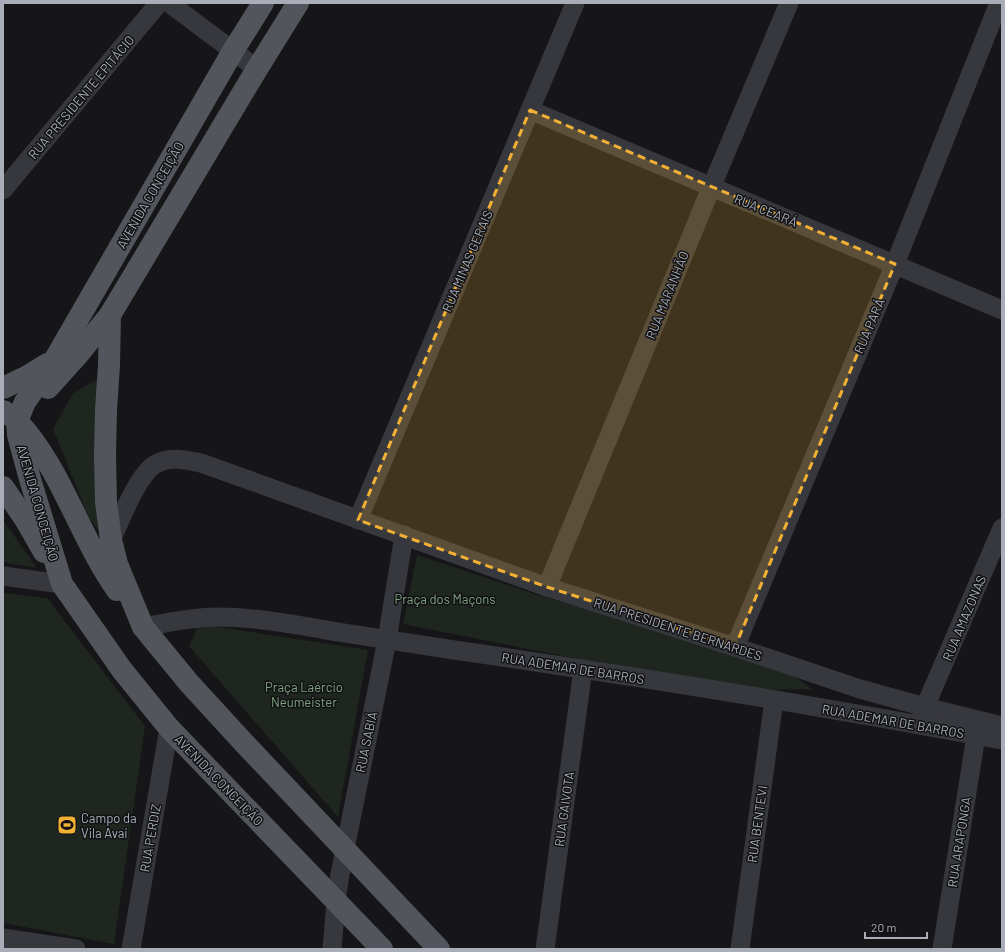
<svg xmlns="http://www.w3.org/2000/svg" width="1005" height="952" viewBox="0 0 1005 952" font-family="Barlow,sans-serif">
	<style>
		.green { fill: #1e261f }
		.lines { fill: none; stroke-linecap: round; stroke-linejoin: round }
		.street { stroke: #37383d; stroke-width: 19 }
		.primary { stroke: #53555c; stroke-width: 22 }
		.marked { fill: #f2b134; fill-opacity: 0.2; stroke: #f2b134; stroke-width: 3; stroke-dasharray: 8 5; stroke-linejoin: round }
		.labels { text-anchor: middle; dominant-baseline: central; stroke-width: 3; stroke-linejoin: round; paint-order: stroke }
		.street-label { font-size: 13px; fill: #a8adb8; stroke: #111113 }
		.park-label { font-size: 13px; fill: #7fa381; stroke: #111113 }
		.poi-label { font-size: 13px; fill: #a8adb8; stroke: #111113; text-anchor: start }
	</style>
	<rect width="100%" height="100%" fill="#161618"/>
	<!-- green -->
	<g class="green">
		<path d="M100,378V532L89,518L53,429L73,393Z"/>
		<path d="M3,520L37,568L3,562Z"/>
		<path d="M417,555L535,594L715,646L795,677L812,689L760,690L579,659L403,624Z"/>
		<path d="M3,593L47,598L145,726L114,944L3,923Z"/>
		<path d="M199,624L368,650L338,817L189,646Z"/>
	</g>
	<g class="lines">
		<!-- street -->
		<g class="street">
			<path d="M169,3L257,69"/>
			<path d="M530,110C687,177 845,242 1002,310"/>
			<path d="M3,190L159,3"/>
			<path d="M358,520L575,3"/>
			<path d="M111,540C120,522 138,473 156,464C170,456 186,460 201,463L547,587L735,647L860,689L925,707L1002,726"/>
			<path d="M3,576L62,584"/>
			<path d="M547,587L711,188L789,3"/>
			<path d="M143,627C167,623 191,617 216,617C257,617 298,625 338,632C376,638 415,644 454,650C637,676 820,706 1002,740"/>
			<path d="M735,647L895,264L999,3"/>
			<path d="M921,720L925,707L1002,528"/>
			<path d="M3,938L76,949"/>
			<path d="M131,949L169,728"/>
			<path d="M332,949L336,901L340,874L387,640L404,535"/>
			<path d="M545,949L583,669"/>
			<path d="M740,949L774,700"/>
			<path d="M942,949L978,723"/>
		</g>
		<!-- primary -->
		<g class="primary">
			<path d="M263,3L233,51L55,359L25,402L17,421L18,435L30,479L62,584L122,670L169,728L382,949"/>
			<path d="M110,315L109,365L106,410L105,455L106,502L111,540L117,564L143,627L189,683L244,743L439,949"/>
			<path d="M3,388L26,377L47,364"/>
			<path d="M48,388L76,357L110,315L257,69L298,3"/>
			<path d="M3,411C8,414 14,417 18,422C61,468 80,538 117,590"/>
			<path d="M3,487L25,519L44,552"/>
		</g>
	</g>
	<!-- marked area -->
	<path class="marked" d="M530,110L895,264L735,647L547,587L358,520Z"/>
	<!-- icons -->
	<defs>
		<symbol id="stadium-square" viewBox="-11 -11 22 22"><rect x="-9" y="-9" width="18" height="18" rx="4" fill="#f2b134" stroke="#111113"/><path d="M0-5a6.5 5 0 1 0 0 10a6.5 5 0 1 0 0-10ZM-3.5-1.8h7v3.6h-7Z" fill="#111"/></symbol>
	</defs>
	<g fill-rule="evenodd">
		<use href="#stadium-square" x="56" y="814" width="22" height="22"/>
	</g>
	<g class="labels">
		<!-- street labels -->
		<g class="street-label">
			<text transform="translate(81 97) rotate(-50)">RUA PRESIDENTE EPITÁCIO</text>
			<text transform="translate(150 195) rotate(-60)">AVENIDA CONCEIÇÃO</text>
			<text transform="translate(766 210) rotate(22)">RUA CEARÁ</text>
			<text transform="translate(467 261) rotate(-67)">RUA MINAS GERAIS</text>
			<text transform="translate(667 295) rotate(-68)">RUA MARANHÃO</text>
			<text transform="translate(869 326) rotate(-67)">RUA PARÁ</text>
			<text transform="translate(38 503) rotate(74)">AVENIDA CONCEIÇÃO</text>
			<text transform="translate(964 618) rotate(-67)">RUA AMAZONAS</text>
			<text transform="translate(678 629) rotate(18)">RUA PRESIDENTE BERNARDES</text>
			<text transform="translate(573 668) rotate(9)">RUA ADEMAR DE BARROS</text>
			<text transform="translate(893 721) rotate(10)">RUA ADEMAR DE BARROS</text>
			<text transform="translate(366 742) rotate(-78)">RUA SABIÁ</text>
			<text transform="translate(219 780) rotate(46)">AVENIDA CONCEIÇÃO</text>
			<text transform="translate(564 809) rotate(-82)">RUA GAIVOTA</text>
			<text transform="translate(757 824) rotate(-82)">RUA BENTEVI</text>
			<text transform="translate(150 838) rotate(-80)">RUA PERDIZ</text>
			<text transform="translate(959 842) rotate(-81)">RUA ARAPONGA</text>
		</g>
		<!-- park labels -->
		<g class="park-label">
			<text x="445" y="599">Praça dos Maçons</text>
			<text x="304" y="687">Praça Laércio<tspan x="304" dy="15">Neumeister</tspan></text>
		</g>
		<!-- poi labels -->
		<g class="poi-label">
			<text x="81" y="818">Campo da<tspan x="81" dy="15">Vila Avaí</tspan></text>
		</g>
	</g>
	<!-- border -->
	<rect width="1005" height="952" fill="none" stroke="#a8adb8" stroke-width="8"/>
	<!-- scale -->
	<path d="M865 932v6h62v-6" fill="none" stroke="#a8adb8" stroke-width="2"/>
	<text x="871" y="932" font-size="12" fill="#a8adb8" stroke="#111113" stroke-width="3" paint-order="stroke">20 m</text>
</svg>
